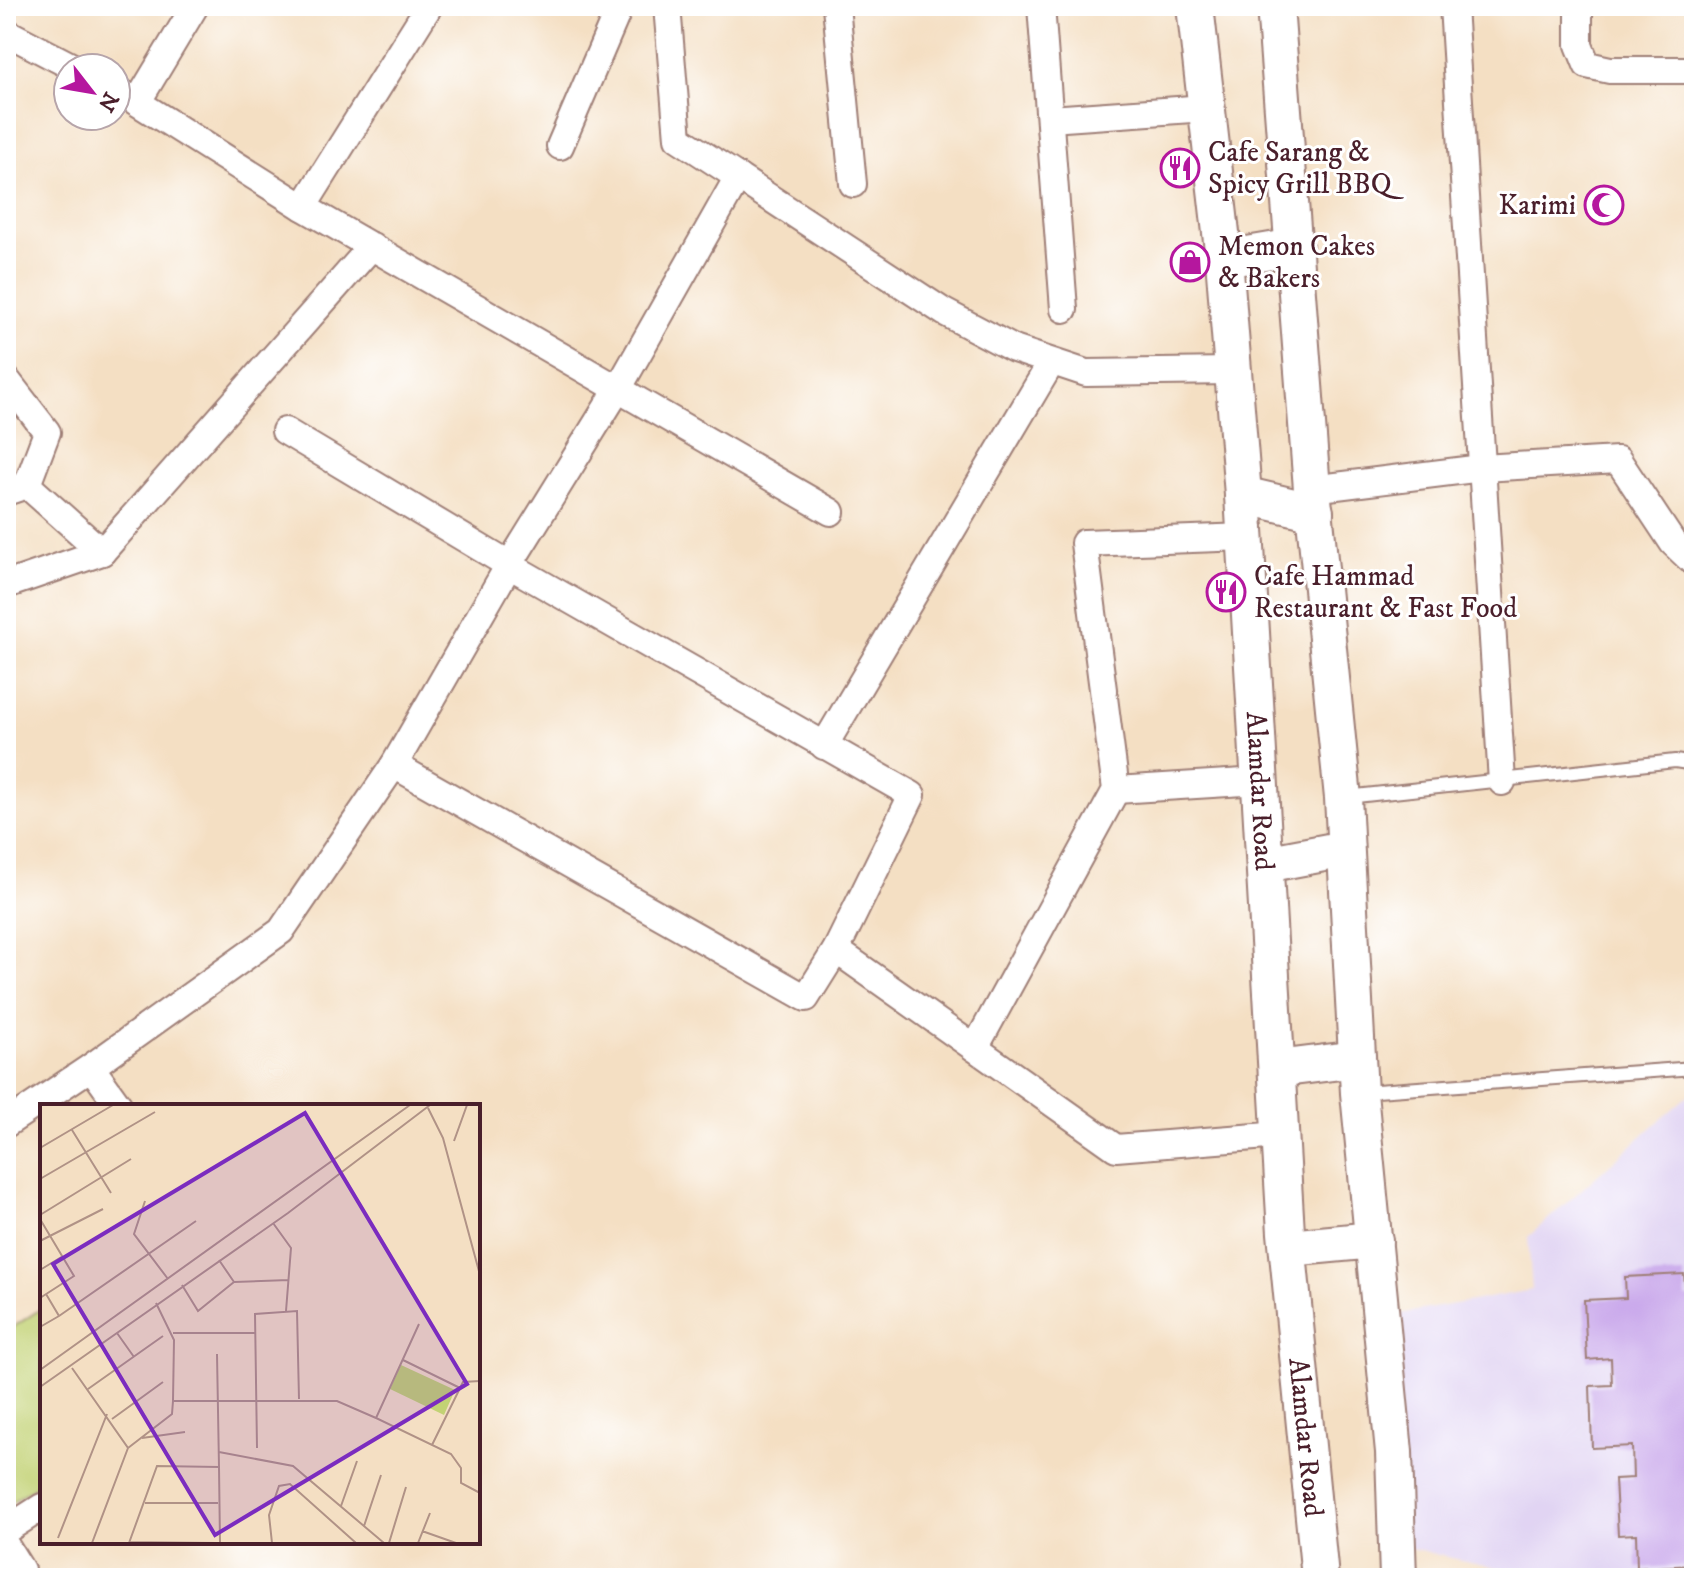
<svg xmlns="http://www.w3.org/2000/svg" width="1700" height="1584" viewBox="0 0 1700 1584" font-family="'IM FELL DW Pica',serif">
	<style>
		.built { fill: #e1d4f3 }
		.green { fill: #c2d274; stroke: #867850; stroke-width: 2 }
		.building { fill: #c9a8eb }
		.lines { fill: none; stroke-linecap: round; stroke-linejoin: round }
		.lane-casing { stroke: #9f7f77; stroke-width: 16 }
		.street-casing { stroke: #9f7f77; stroke-width: 30 }
		.secondary-casing { stroke: #9f7f77; stroke-width: 40 }
		.lane { stroke: #fff; stroke-width: 12 }
		.street { stroke: #fff; stroke-width: 26 }
		.secondary { stroke: #fff; stroke-width: 36 }
		.labels { text-anchor: middle; dominant-baseline: central; stroke-width: 6; stroke-linejoin: round; paint-order: stroke }
		.poi-label { font-size: 28px; fill: #4a1f2b; stroke: #fff; text-anchor: start }
		.street-label { font-size: 28px; fill: #4a1f2b; stroke: #fff }
		.inset-road { fill: none; stroke: #b09286; stroke-width: 2 }
		.view { fill: #7b2cbf; fill-opacity: 0.15; stroke: #7b2cbf; stroke-width: 4 }
		.inset-edge { fill: none; stroke: #4a1f2b; stroke-width: 4 }
	</style>
	<rect width="100%" height="100%" fill="#fff"/>
	<filter id="ink" filterUnits="userSpaceOnUse"><feTurbulence type="fractalNoise" baseFrequency=".0125" numOctaves="2"/><feDisplacementMap in="SourceGraphic" scale="16" xChannelSelector="R" yChannelSelector="G"/><feConvolveMatrix kernelMatrix="1 2 1 2 8 2 1 2 1" color-interpolation-filters="sRGB"/></filter>
	<filter id="wash" filterUnits="userSpaceOnUse"><feTurbulence type="fractalNoise" baseFrequency=".006" numOctaves="4" result="noise"/><feDisplacementMap in="SourceGraphic" scale="32" xChannelSelector="R" yChannelSelector="G"/><feGaussianBlur stdDeviation="1.8" result="paint"/><feColorMatrix in="noise" values="0 0 0 0 0 0 0 0 0 0 0 0 0 0 0 0 0 1.4 0 .05"/><feComposite in="paint" operator="in"/></filter>
	<g filter="url(#wash)">
		<rect width="100%" height="100%" fill="#f4dfc3"/>
		<!-- built -->
		<path class="built" d="M1694,1090V1578H1543L1397,1546L1373,1319L1532,1290L1528,1237Z"/>
		<!-- green -->
		<path class="green" d="M42,1308V1482L6,1506V1332Z"/>
		<g id="blocks">
			<!-- building -->
			<path class="building" d="M1684,1274L1686,1298H1694V1357L1688,1358L1689,1383L1694,1382V1565L1637,1568L1636,1534L1618,1535L1615,1479L1633,1478L1632,1446L1592,1448L1590,1386L1612,1385L1611,1358L1587,1360L1584,1300L1626,1298L1625,1277Z"/>
		</g>
	</g>
	<g filter="url(#ink)">
		<use href="#blocks" fill-opacity="0" stroke="#9f7f77" stroke-width="2"/>
		<g class="lines">
			<defs>
				<g id="lane">
					<path d="M1347,797L1675,761L1694,764"/>
					<path d="M1363,1092L1694,1068"/>
				</g>
				<g id="street">
					<path d="M429,6L303,207L831,512"/>
					<path d="M667,6L678,138L738,177"/>
					<path d="M836,6L853,184"/>
					<path d="M1041,6L1064,309"/>
					<path d="M1453,6L1502,782"/>
					<path d="M1579,6V45L1587,65L1610,70H1694"/>
					<path d="M6,32L75,68"/>
					<path d="M116,89L303,207"/>
					<path d="M138,101L195,6"/>
					<path d="M1050,119L1206,108"/>
					<path d="M560,146L620,6"/>
					<path d="M6,379L47,432L27,485L6,492"/>
					<path d="M285,431L509,565L912,795L836,950L806,998L394,765"/>
					<path d="M27,485L102,552"/>
					<path d="M1312,489L1482,468L1618,460L1673,543L1694,563"/>
					<path d="M6,585L102,552L372,246"/>
					<path d="M824,746L1051,363"/>
					<path d="M1116,790L1260,781"/>
					<path d="M836,950L1116,1148L1281,1135"/>
					<path d="M975,1048L1116,790L1084,543L1246,537"/>
					<path d="M91,1067L281,931L394,765L509,565L618,389L738,177L944,312L1014,349L1086,373L1232,371"/>
					<path d="M6,1124L91,1067L119,1106"/>
					<path d="M6,1530L42,1507"/>
					<path d="M6,1546L21,1570L16,1578"/>
				</g>
				<g id="secondary">
					<path id="s1" d="M1195,6L1224,259L1243,495L1286,1233L1320,1578"/>
					<path d="M1275,6L1312,489L1343,798L1359,1093L1394,1452L1398,1578"/>
					<path d="M1224,259L1294,247"/>
					<path d="M1243,495L1315,512"/>
					<path d="M1265,864L1345,849"/>
					<path d="M1277,1069L1357,1059"/>
					<path d="M1288,1248L1374,1240"/>
				</g>
			</defs>
			<!-- lane casing -->
			<use href="#lane" class="lane-casing"/>
			<!-- street casing -->
			<use href="#street" class="street-casing"/>
			<!-- secondary casing -->
			<use href="#secondary" class="secondary-casing"/>
			<!-- lane -->
			<use href="#lane" class="lane"/>
			<!-- street -->
			<use href="#street" class="street"/>
			<!-- secondary -->
			<use href="#secondary" class="secondary"/>
		</g>
	</g>
	<!-- icons -->
	<defs>
		<symbol id="restaurant-ring" viewBox="-11 -11 22 22"><circle r="9.5" fill="#fff" stroke="#b5179e" stroke-width="1.5"/><path d="M-5-6h1v4h1v-4h1v4h1v-4h1v5L-1.5 .5V6h-2V.5L-5-1ZM5-6V6H3V1.5H1.5Q1.5-4 5-6Z" fill="#b5179e"/></symbol>
		<symbol id="mosque-ring" viewBox="-11 -11 22 22"><circle r="9.5" fill="#fff" stroke="#b5179e" stroke-width="1.5"/><path d="M3.5-4.9A6 6 0 1 0 3.5 4.9A5 5 0 1 1 3.5-4.9Z" fill="#b5179e"/></symbol>
		<symbol id="shop-ring" viewBox="-11 -11 22 22"><circle r="9.5" fill="#fff" stroke="#b5179e" stroke-width="1.5"/><path d="M-5-2.5h2.3a2.7 3.5 0 0 1 5.4 0H5L5.5 6h-11ZM-1.5-2.5h3a1.5 2.3 0 0 0-3 0Z" fill="#b5179e"/></symbol>
	</defs>
	<g fill-rule="evenodd">
		<use href="#restaurant-ring" x="1158" y="146" width="44" height="44"/>
		<use href="#mosque-ring" x="1582" y="183" width="44" height="44"/>
		<use href="#shop-ring" x="1168" y="240" width="44" height="44"/>
		<use href="#restaurant-ring" x="1204" y="570" width="44" height="44"/>
	</g>
	<g class="labels">
		<!-- poi labels -->
		<g class="poi-label">
			<text x="1208" y="152">Cafe Sarang &amp;<tspan x="1208" dy="32">Spicy Grill BBQ</tspan></text>
			<text x="1576" y="205" text-anchor="end">Karimi</text>
			<text x="1218" y="246">Memon Cakes<tspan x="1218" dy="32">&amp; Bakers</tspan></text>
			<text x="1254" y="576">Cafe Hammad<tspan x="1254" dy="32">Restaurant &amp; Fast Food</tspan></text>
		</g>
		<!-- street labels -->
		<g class="street-label">
			<text stroke="none"><textPath href="#s1" startOffset="788">Alamdar Road</textPath></text>
			<text stroke="none"><textPath href="#s1" startOffset="1436">Alamdar Road</textPath></text>
		</g>
	</g>
	<!-- overview -->
	<g transform="translate(40 1104)">
		<rect width="440" height="440" fill="#f4dfc3"/>
		<path d="M361,261L415,286L404,311L350,285Z" fill="#c2d274"/>
		<path class="inset-road" d="M388,4L403,34L440,171M32,26L71,89M414,37L427,1M0,44L73,1M0,75L115,8M105,97L94,130L128,175M0,111L91,55M0,115L34,172L0,194M233,119L251,144L246,207M0,137L63,105M179,156L194,178M0,166L23,152M142,181L158,207L194,178L249,176M116,199L134,236L133,297H297L336,314M19,212L156,117M379,220L336,314L411,350L421,364V379L440,389M0,223L19,212L6,190M77,229L94,253M133,229H215M363,256L420,284M32,264L88,344L52,439M0,266L370,1M0,283L248,109L390,1M48,285L123,232M72,315L123,278M102,334L145,328M392,341L423,278L440,277M88,344L132,310L133,297M217,344L215,210L257,207L259,295M179,348L253,362L344,439M179,363L180,439M105,399H178M301,402L317,357M324,422L341,371M382,427L416,439M18,434L67,310M89,438L176,439M89,439L117,362L179,363L177,250M232,439L229,411L239,382L250,380L316,439M349,439L366,383M378,439L390,409"/>
		<path class="view" d="M265,9L427,280L175,431L13,160Z"/>
		<rect width="440" height="440" class="inset-edge"/>
	</g>
	<!-- margin -->
	<rect width="1700" height="1584" fill="none" stroke="#fff" stroke-width="32"/>
	<!-- north arrow -->
	<g transform="translate(92 92) rotate(121)"><circle r="38" fill="#ffffff" stroke="#b7a5aa" stroke-width="2"/>
	<path d="M0-6L14 30L0 20L-14 30Z" fill="#b5179e"/>
	<text y="-12" font-size="22" font-weight="bold" text-anchor="middle" fill="#4a1f2b">N</text>
	</g>
</svg>
